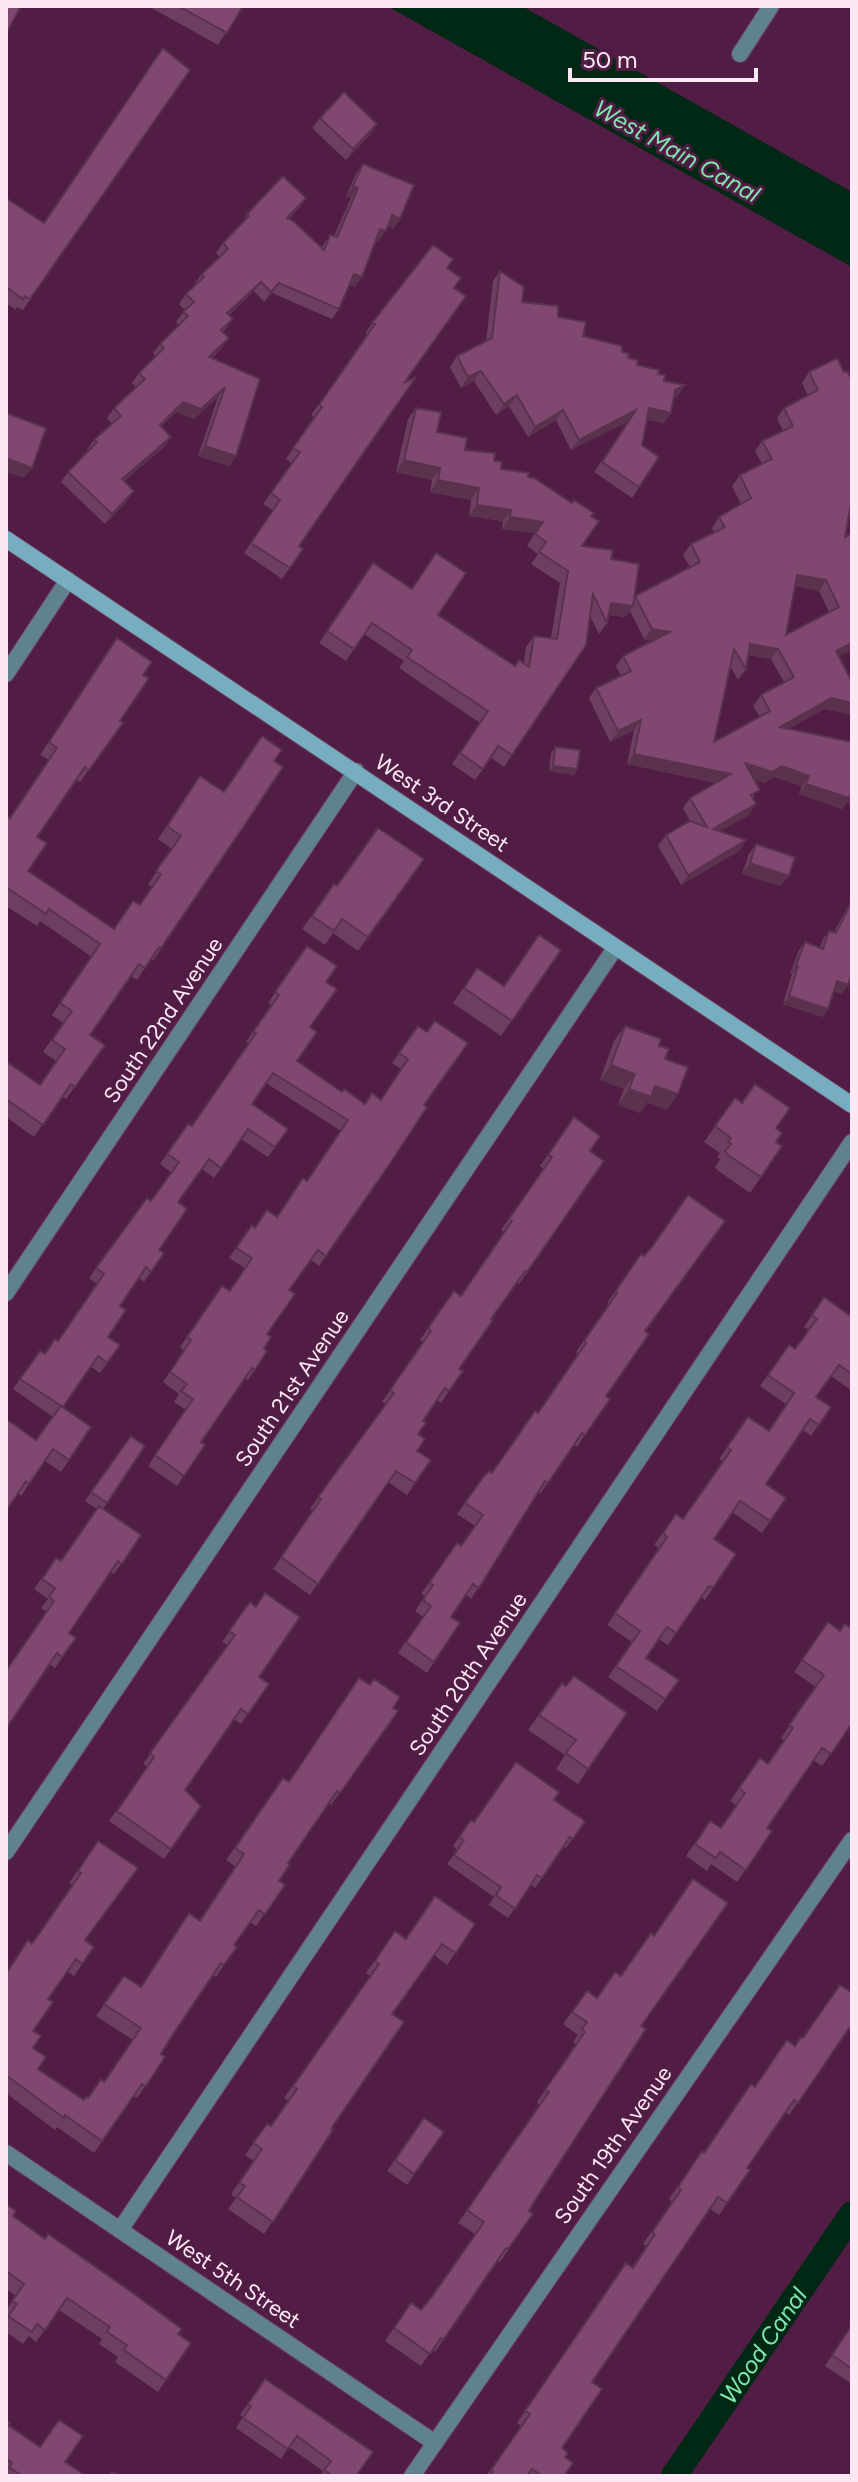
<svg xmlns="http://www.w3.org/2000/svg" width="858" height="2482" viewBox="0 0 858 2482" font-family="Figtree,sans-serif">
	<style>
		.water { fill: #002815 }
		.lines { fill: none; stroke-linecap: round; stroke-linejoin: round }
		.canal { stroke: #002815; stroke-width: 26 }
		.street-casing { stroke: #6c3d60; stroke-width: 18 }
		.secondary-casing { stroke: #6c3d60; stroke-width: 18 }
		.street { stroke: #60828d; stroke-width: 16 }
		.secondary { stroke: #76aebf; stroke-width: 16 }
		.wall { fill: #6e3e60; fill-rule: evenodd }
		.shaded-wall { fill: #5a324e }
		.building { fill: #804870; stroke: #5a324e; stroke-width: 2; fill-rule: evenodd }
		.labels { text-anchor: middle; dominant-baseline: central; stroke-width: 6; stroke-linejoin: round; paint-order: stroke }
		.street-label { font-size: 22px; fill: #fce8f5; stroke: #511d44 }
		.water-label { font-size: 24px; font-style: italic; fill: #7fe7ae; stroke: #511d44 }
	</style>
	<rect width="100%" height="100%" fill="#511d44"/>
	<!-- water -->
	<path class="water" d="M387,6H522L852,192V267Z"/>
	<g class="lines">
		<!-- canal -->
		<path class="canal" id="s1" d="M674,2476L852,2214"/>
		<defs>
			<g id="street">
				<path d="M740,54L771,6"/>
				<path d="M6,674L68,580"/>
				<path d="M6,1293L356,771"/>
				<path d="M6,1852L615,948"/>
				<path d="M6,2153L435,2443"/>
				<path d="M120,2230L852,1142"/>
				<path d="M412,2476L852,1840"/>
			</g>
			<path id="secondary" d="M6,539L852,1105"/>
		</defs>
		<!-- street casing -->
		<use href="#street" class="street-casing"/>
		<!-- secondary casing -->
		<use href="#secondary" class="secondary-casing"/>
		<!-- street -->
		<use href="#street" class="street"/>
		<!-- secondary -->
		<use href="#secondary" class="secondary"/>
	</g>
	<!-- wall -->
	<g class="wall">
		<path d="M148,6H243L218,45Z"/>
		<path d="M190,70L23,310L17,307L16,310L6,303V198L44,223Z"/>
		<path d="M320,118L377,124L370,135L346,160L312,128Z"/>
		<path d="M363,164L400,219L393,229L388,226L379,241L376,240L362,277L355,287L349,285L339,309L332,319L272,293L264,302L254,291L229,315L233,319L223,332L222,348L212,358L260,379L229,466L198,456L218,397L194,419L176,412L161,426L171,437L164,447L124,481L134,491L127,501L105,524L61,482L68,472L88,451L87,450L94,440L112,424L107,418L114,408L136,387L132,383L139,373L156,357L153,353L160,344L179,325L176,322L185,310L179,304L186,294L195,286L194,285L201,275L220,257L216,253L223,243L241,225L247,214L306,198L299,208L289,219L322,247L330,235L334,236L351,198L346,196L356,174Z"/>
		<path d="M447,268L454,288L404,383L299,546L303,549L282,579L244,553L273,510L263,504L292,463L286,459L314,417L311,415L368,335L365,334L372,323Z"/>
		<path d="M500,271L522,302L558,317L583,336L622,352L637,365L658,374L678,396L674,398L671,413L664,423L647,420L642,445L659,457L632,498L594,472L629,421L571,450L556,420L528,437L509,406L496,415L474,381L461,388L450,367L457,356L486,341L493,281Z"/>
		<path d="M837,358L852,650L839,656L824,709L788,729L852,742V799L850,803L847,802L842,809L799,794L802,786L774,777L764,783L754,779V800L749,815L720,831L746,840L739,851L681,885L658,846L666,835L690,821L683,808L690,798L716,783L627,764L634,730L610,742L589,698L596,688L621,676L616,666L623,656L652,641L644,639L630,611L625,617L609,615L607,623L599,634L590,616L512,755L504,767L491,758L475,780L452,764L480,723L399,668L404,661L364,634L346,661L319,643L373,563L438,615L515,666L524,663L526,647L534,636L551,638L560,583L531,564L538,554L527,546L535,533L502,529L503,521L469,516L471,500L430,492L432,480L396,472L408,419L416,408L437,432L465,450L494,461L501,469L528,477L591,516L582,546L611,559L634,597L690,567L683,555L691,544L714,532L712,528L719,517L741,504L732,486L740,475L762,464L755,451L762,441L783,431L777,418L784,408L808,396L802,383L809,372ZM795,586L819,591L829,612L786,635ZM748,655L771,659L784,682L761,695L753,706L760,717L714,742L730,666L738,680L746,669Z"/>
		<path d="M108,650L143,675L120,721L123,723L80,782L77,780L37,837L28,871L114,929L140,905L152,887L148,884L172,849L158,839L200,776L223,792L274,761L246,823L153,961L151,959L137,980L131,976L90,1035L105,1045L66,1099L62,1096L34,1137L6,1117V1063L40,1085L57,1062L43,1052L63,1023L52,1015L92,957L40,921L37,926L6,906V815L10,818L49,760L40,755Z"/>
		<path d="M555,747L577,769L574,775L549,771L551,753Z"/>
		<path d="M756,844L781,886L742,874L749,854Z"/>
		<path d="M424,859L358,951L333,933L325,945L302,929L334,884L337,886Z"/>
		<path d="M852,899V972L842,994L834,991L823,1017L783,1004L792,974H790L799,950L805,942L820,948L823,939L829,931L834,932Z"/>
		<path d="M307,946L326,982L297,1061L342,1092L365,1104L381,1099L401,1069L392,1063L418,1026L424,1105L391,1162L319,1266L311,1260L289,1290L267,1334L264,1349L267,1351L248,1380L245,1378L201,1442L205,1445L177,1486L148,1466L186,1410L174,1402L179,1394L163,1382L184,1351L180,1347L222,1286L230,1291L245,1268L229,1258L252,1225L255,1228L277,1217L307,1181L341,1131L266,1083L252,1104L288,1129L268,1157L241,1139L214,1178L202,1169L178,1202L159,1250L164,1253L144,1282L139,1278L120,1306L108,1337L120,1345L100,1373L90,1366L63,1407L91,1427L61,1472L45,1461L21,1496L18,1493L36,1440L53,1417L13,1389L40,1351L45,1354L58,1341L97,1284L89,1278L147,1198L151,1201L172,1173L160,1164L188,1124L192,1126L249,1043L246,1042L272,1005L268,1003Z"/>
		<path d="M561,950L501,1036L453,1003L477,968L504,986Z"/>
		<path d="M625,1026L659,1046L665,1059L667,1110L647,1102L640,1113L618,1105L624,1089L600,1080L614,1041Z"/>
		<path d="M735,1098L776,1128V1142L782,1146L750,1193L717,1170L715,1167L720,1159L717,1157L720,1153L704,1142Z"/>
		<path d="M574,1117L590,1151L604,1161L519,1284L517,1282L491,1319L459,1369L449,1391L441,1403L437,1400L423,1421L418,1434L417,1451L431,1460L407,1495L388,1482L310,1595L273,1569L313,1511L310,1509L386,1404L382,1402L423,1342L420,1340L454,1291L461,1296L504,1232L501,1230L544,1169L540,1166Z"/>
		<path d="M641,1254L645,1331L606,1396L585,1435L577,1447L574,1445L540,1494L538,1492L471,1599L466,1595L451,1617L460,1623L427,1673L398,1653L423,1617L415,1611L425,1596L421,1594L457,1543L461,1546L475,1526L457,1514L484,1476L492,1473L538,1413L578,1354L576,1352L609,1304L607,1303Z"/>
		<path d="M824,1297L852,1317V1391L831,1376L816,1397L831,1407L811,1436L803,1430L766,1484L786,1498L762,1533L732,1512L714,1539L736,1554L705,1600L701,1597L668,1645L659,1639L646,1658L679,1680L657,1711L608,1677L632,1642L607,1625L659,1548L654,1545L668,1525L683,1518L723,1461L719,1459L748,1417L768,1431L786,1404L760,1386L789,1345L795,1349L809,1330L804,1327Z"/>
		<path d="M131,1436L145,1446L103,1509L141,1535L114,1574L111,1572L69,1633L76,1638L55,1668L49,1664L47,1612L41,1608L48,1599L34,1589L56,1558L61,1561L97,1509L85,1501Z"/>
		<path d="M250,1602L259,1677L269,1684L241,1724L234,1719L185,1790L201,1806L164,1859L109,1821L147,1767L143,1764L228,1645L222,1642Z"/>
		<path d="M828,1622L852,1723L822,1766L813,1760L767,1828L772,1831L737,1882L711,1864L707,1871L686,1856L710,1821L721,1828L736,1805L730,1801L760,1758L768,1764L784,1740L781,1738L816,1687L794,1672Z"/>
		<path d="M562,1683L566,1686L627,1713L578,1784L556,1769L565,1755L528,1730Z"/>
		<path d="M393,1708L398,1711L331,1805L329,1803L288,1863L279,1881L285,1885L256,1926L250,1922L234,1945L224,1965L216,1977L213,1975L170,2039L161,2054L165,2057L137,2098L133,2096L94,2153L57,2127L55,2130L6,2093V1973L28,1940L32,1944L73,1885L69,1883L98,1841L85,1940L94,1947L74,1976L67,1971L48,1999L33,2031V2048L38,2069L84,2100L88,2098L104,2082L133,2040L96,2016L124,1976L141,1987L199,1921L235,1866L226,1860L283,1778L289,1782Z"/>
		<path d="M554,1800L585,1821L566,1848L564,1847L535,1888L531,1885L508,1918L489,1905L494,1897L447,1864L457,1850L453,1846L471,1820L474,1822Z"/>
		<path d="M475,1924L447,1965L434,1955L392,2014L331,2129L333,2130L264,2234L228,2209L236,2198L231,2194L254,2161L245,2155L267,2124L271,2126L288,2101L284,2098L370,1976L366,1973L395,1931L406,1939Z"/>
		<path d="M587,1991L641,2026L536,2199L529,2211L533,2214L500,2262L497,2261L435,2352L432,2350L421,2366L385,2341L411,2303L421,2310L430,2300L475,2234L458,2223L540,2105L537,2102L576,2044L573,2042L578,2035L563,2024Z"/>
		<path d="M852,2024L789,2115L786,2112L747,2168L750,2170L719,2215L710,2209L592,2382L562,2448L565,2457L564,2476H486L521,2426L517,2423L617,2275L632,2267L647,2246L643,2244L672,2202L669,2199L702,2151L704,2153L754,2087L803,2038Z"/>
		<path d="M424,2118L444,2132L407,2185L387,2171Z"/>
		<path d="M6,2204L13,2216L191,2343L158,2392L115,2362L118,2357L99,2344L102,2339L59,2310L36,2342L29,2336L23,2344L6,2332V2318L8,2315L6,2314V2310L16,2296L6,2289Z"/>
		<path d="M852,2324V2384L825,2366Z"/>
		<path d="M265,2379L356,2476H320L323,2471L289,2447L281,2459L236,2428L243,2417L240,2415Z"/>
		<path d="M6,2420L8,2425L86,2476H6Z"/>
	</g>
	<!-- shaded-wall -->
	<g class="shaded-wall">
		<path d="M377,124L370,135L346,160L353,149Z"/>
		<path d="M353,186L358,188L351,198L346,196Z"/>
		<path d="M306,198L299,208L280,228L287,218Z"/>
		<path d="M392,215L400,219L393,229L385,225Z"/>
		<path d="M380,229L386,231L379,241L373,238Z"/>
		<path d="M354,274L362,277L355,287L347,284Z"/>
		<path d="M261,282L254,291L220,323L227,313Z"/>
		<path d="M279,283L272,293L264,302L271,292Z"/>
		<path d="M229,338L222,348L202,367L209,357Z"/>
		<path d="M481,371L474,381L461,388L468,377Z"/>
		<path d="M685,385L678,396L668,401L675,390Z"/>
		<path d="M225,387L218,397L194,419L176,412L153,435L160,425L183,402Z"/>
		<path d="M517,395L509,406L496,415L504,404Z"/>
		<path d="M649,408L671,413L664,423L641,419Z"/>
		<path d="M563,410L556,420L528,437L535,427Z"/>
		<path d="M636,410L629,421L571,450L579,440Z"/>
		<path d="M171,437L164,447L115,489L122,479Z"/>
		<path d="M205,446L236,456L229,466L198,456Z"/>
		<path d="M6,458L32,468L24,478L6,472Z"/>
		<path d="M404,460L440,468L432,480L396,472Z"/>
		<path d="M438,480L479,488L471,500L430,492Z"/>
		<path d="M134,491L127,501L105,524L112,514Z"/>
		<path d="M477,505L511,510L503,521L469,516Z"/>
		<path d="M510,517L543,522L535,533L502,529Z"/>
		<path d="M797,575L826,580L819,591L790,585Z"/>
		<path d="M611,603L633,606L625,617L603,614Z"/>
		<path d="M652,629L670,632L662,642L644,639Z"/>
		<path d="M852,643V650L828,662L836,651Z"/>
		<path d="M750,644L778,649L771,659L742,654Z"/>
		<path d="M831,698L852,703V715L824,709L773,737L780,727Z"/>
		<path d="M641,720L634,730L610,742L618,731Z"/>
		<path d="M634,754L731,774L723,784L627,764Z"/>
		<path d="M745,763L782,766L809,776L802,786L774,777L764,783L738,774Z"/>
		<path d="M553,766L577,769L574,775L549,771Z"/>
		<path d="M806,784L852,790V799L850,803L847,802L842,809L799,794Z"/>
		<path d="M756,804L749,815L706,839L713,829Z"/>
		<path d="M746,840L739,851L681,885L688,875Z"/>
		<path d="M750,863L789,876L781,886L742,874Z"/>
		<path d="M796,965L798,966L792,974H790Z"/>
		<path d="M837,981L848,985L842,994L831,990Z"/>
		<path d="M789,996L828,1009L823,1017L783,1004Z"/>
		<path d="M611,1065L635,1074L624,1089L600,1080Z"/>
		<path d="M655,1086L678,1094L667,1110L647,1102L640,1113L618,1105L629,1089Z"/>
	</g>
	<!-- building -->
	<g class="building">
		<path d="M6,6H21L6,34Z"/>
		<path d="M178,6H243L227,33Z"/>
		<path d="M163,48L190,70L30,299L25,296L23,299L6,287V198L44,223Z"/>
		<path d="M344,92L377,124L353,149L320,118Z"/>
		<path d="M363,164L414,185L400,219L392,215L386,231L380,229L362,277L354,274L339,309L279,283L271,292L261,282L227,313L233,319L221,330L229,338L209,357L260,379L236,456L205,446L225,387L201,409L183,402L160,425L171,437L122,479L134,491L112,514L68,472L97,442L94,440L121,416L114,408L145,379L139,373L164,348L160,344L188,316L183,312L194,302L186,294L204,277L201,275L228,249L223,243L249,216L247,214L283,176L306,198L287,218L293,221L324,250L330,235L337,237L358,188L353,186Z"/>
		<path d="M433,245L453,259L447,268L461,278L454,288L466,296L404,383L416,377L299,546L303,549L290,568L251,543L280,500L271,493L300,452L293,448L322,407L319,405L375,324L372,323Z"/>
		<path d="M500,271L524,287L522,302L558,306V317L586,322L583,336L622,346V352L629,354L628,358L638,360L637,365L659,370L658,374L665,375L664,381L685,385L675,390L671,413L649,408L642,445L659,457L639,487L602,462L636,410L579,440L563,410L535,427L517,395L504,404L481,371L468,377L457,356L492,338Z"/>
		<path d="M837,358L844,372L847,371L852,380V497L845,537L852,534V643L836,651L852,682V703L831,698L780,727L852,742V791L849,798L806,784L809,776L782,766L772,772L745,763L760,790L751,795L756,804L713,829L746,840L688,875L666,835L690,821L707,827L690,798L731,774L634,754L641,720L618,731L596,688L631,671L623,656L670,632L652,629L635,596L700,562L691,544L725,527L719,517L751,498L740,475L772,459L762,441L793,426L784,408L818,390L809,372ZM797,575L826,580L839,607L786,635ZM750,644L778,649L794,677L761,695L770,711L714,742L734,649L746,669Z"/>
		<path d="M416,408L441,412L437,432L467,438L465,450L495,453L494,461L502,462L501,469L529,473L528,477L534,478L572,503L574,500L594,513L591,516L599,521L582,546L613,550L611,559L639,564L633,606L611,603L607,623L593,594L586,645L512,755L498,746L483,769L460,753L488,711L407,657L412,650L372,623L354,649L327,631L373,563L412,589L436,553L466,573L438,615L515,666L519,660L529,667L534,636L557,639L568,571L539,552L546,542L535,534L543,522L510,517L511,510L477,505L479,488L438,480L440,468L404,460Z"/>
		<path d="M6,413L46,428L32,468L6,458Z"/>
		<path d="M117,638L152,662L143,675L149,678L120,721L123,723L89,770L85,767L37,837L47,843L28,871L114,929L133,901L140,905L161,874L156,871L181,836L167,826L200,776L224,792L262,736L282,750L274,761L283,767L246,823L161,948L159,947L145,968L139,964L90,1035L105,1045L75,1087L71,1084L43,1125L6,1099V1063L7,1062L40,1085L65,1049L52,1040L72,1011L60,1003L100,944L49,909L46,914L6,887V815L10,818L57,748L49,742Z"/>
		<path d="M555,747L580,750L577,769L553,766Z"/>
		<path d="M378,828L424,859L368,937L342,919L334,931L312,916L334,884L337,886Z"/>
		<path d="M756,844L795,857L789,876L750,863Z"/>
		<path d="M852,901V972L848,985L837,981L828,1009L789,996L798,966L796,965L805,942L823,949L829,931L836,933Z"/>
		<path d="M539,935L561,950L512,1021L464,988L477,968L504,986Z"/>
		<path d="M307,946L337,966L326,982L337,989L310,1027L317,1032L297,1061L342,1092L344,1089L365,1104L372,1093L381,1100L408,1059L399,1053L418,1026L427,1032L435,1021L468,1043L424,1105L427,1107L391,1162L326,1256L318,1250L289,1290L295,1294L267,1334L271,1337L264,1349L267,1351L255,1370L252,1368L201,1442L205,1445L184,1476L155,1455L193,1399L181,1391L187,1384L170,1372L191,1340L187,1337L222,1286L230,1291L252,1258L236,1248L252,1225L255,1228L267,1210L277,1217L303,1178L307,1181L348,1120L273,1073L252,1104L288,1129L275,1147L248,1129L221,1168L209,1159L178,1202L187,1209L159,1250L164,1253L151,1272L146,1267L120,1306L126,1310L108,1337L120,1345L107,1363L98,1356L63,1407L20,1379L40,1351L45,1354L55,1339L58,1341L104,1274L96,1268L147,1198L151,1201L179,1162L167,1154L188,1124L192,1126L256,1033L253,1032L279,995L275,992Z"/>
		<path d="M625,1026L661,1039L659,1046L669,1049L665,1059L688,1067L678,1094L655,1086L651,1097L629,1089L635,1074L611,1065Z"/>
		<path d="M755,1084L790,1108L776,1128L782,1133L776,1142L782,1146L761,1177L728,1155L725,1151L731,1144L728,1142L731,1138L715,1126L735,1098L742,1103Z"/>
		<path d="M574,1117L600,1136L590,1151L604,1161L527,1272L525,1271L491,1319L493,1320L459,1369L463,1371L449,1391L445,1388L423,1421L426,1423L418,1434L425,1439L417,1451L431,1460L415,1483L396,1471L318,1584L281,1557L321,1499L318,1497L394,1393L390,1390L431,1331L428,1328L454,1291L461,1296L512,1221L509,1219L552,1157L548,1155Z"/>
		<path d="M688,1195L725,1221L645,1331L649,1334L606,1396L610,1399L585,1435L582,1433L548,1483L545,1481L479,1588L473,1584L451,1617L460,1623L434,1662L406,1642L431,1606L423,1600L433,1585L429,1583L457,1543L461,1546L483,1515L465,1503L484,1476L489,1471L492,1473L535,1411L538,1413L586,1343L584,1341L617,1293L615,1292L641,1254L644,1256L652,1247Z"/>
		<path d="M824,1297L852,1317V1374L839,1365L816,1397L831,1407L819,1425L810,1419L766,1484L786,1498L770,1521L740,1501L714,1539L736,1554L713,1588L709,1586L676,1633L667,1627L646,1658L679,1680L665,1699L616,1666L640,1631L615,1613L667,1537L663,1533L676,1514L683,1519L731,1450L727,1447L748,1417L769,1431L794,1393L768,1375L789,1345L795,1349L817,1319L812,1315Z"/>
		<path d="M61,1406L91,1427L69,1460L53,1449L29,1484L26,1481L6,1511V1419L36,1440Z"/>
		<path d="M131,1436L145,1446L107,1503L91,1492Z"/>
		<path d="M99,1506L141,1535L122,1564L118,1561L69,1633L76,1638L62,1657L57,1653L6,1729V1671L54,1601L49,1597L55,1588L42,1579L56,1558L61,1561Z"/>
		<path d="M265,1593L300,1617L259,1677L269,1684L248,1714L241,1709L185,1790L201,1806L171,1849L117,1811L154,1757L150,1753L235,1635L229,1631L250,1602L256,1607Z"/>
		<path d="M828,1622L840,1631L845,1624L852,1629V1723L831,1754L822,1748L767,1828L772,1831L746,1870L720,1852L716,1858L695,1844L710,1821L721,1828L745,1793L739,1788L760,1758L768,1764L793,1728L789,1725L824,1675L802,1660Z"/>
		<path d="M574,1676L627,1713L588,1769L566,1753L576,1740L539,1715L562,1683L566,1686Z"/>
		<path d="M359,1678L370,1685L374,1679L400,1697L393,1708L398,1711L340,1793L337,1791L288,1863L290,1864L279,1881L285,1885L265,1914L259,1910L234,1945L237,1947L224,1965L221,1963L170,2039L161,2054L165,2057L146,2086L142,2084L102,2141L65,2115L64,2118L6,2075V1974L28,1940L32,1944L81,1873L78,1871L98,1841L138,1868L85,1940L94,1947L82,1964L76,1959L48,1999L53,2002L33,2031L41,2036L33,2048L46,2057L38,2069L84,2100L86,2097L88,2098L101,2079L104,2082L141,2028L104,2004L124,1976L141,1987L189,1913L200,1921L244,1854L235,1848L283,1778L289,1782Z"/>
		<path d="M516,1762L559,1792L554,1800L585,1821L573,1839L570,1837L542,1878L537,1875L515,1909L496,1895L501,1887L454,1855L464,1840L459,1837L471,1820L474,1822Z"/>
		<path d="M693,1879L728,1903L641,2026L646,2029L536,2199L529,2211L533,2214L508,2249L506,2248L444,2339L441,2338L430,2354L394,2328L411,2303L421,2310L431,2298L484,2222L467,2210L549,2092L545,2090L585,2032L582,2029L587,2022L572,2012L587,1991L597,1998L615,1972L621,1976L651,1933L654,1936Z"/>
		<path d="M435,1896L475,1924L456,1953L442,1944L392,2014L404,2022L331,2129L333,2130L273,2222L237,2197L245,2186L239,2183L262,2149L253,2143L267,2124L271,2126L297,2089L293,2086L379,1964L375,1961L395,1931L406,1939Z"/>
		<path d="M840,1985L852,1993V2024L798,2103L794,2100L747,2168L750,2170L727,2203L718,2197L592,2382L602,2389L562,2448L568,2453L565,2457L573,2463L564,2476H542L532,2469L527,2476H491L493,2472L491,2470L530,2414L525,2411L626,2263L633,2268L655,2234L652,2232L681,2190L678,2187L702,2151L704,2153L751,2084L755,2087L787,2040L795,2046L801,2037L803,2038Z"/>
		<path d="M424,2118L444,2132L414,2174L395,2160Z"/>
		<path d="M6,2204L16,2211L13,2216L45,2239L48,2234L126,2288L182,2329L178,2334L191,2343L166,2380L124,2350L127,2345L107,2332L110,2327L67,2298L45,2330L37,2324L32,2332L8,2316L17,2304L12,2301L24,2284L6,2271Z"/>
		<path d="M852,2325V2369L832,2355Z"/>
		<path d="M265,2379L373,2452L356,2476H330L331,2475L324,2470L331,2461L297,2436L288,2449L243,2418L251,2406L248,2404Z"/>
		<path d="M6,2420L10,2423L8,2425L40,2447L59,2420L83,2436L65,2462L86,2476H22L9,2467L12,2463L6,2458Z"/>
		<path d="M112,2472L119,2476H109Z"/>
	</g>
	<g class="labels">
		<!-- street labels -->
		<g class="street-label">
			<text transform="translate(442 803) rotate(34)">West 3rd Street</text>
			<text transform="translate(163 1020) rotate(-56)">South 22nd Avenue</text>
			<text transform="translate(292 1388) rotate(-56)">South 21st Avenue</text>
			<text transform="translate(468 1674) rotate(-56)">South 20th Avenue</text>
			<text transform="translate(613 2145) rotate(-55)">South 19th Avenue</text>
			<text transform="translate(233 2279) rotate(34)">West 5th Street</text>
		</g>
		<!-- water labels -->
		<g class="water-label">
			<text transform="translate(677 151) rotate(29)">West Main Canal</text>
			<text stroke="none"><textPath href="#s1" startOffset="158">Wood Canal</textPath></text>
		</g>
	</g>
	<!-- border -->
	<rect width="858" height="2482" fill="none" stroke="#fce8f5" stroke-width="16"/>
	<!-- scale -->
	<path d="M570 68v12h186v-12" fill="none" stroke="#fce8f5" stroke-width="4"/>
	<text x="582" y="68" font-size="24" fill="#fce8f5" stroke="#511d44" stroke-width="6" paint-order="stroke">50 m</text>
</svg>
